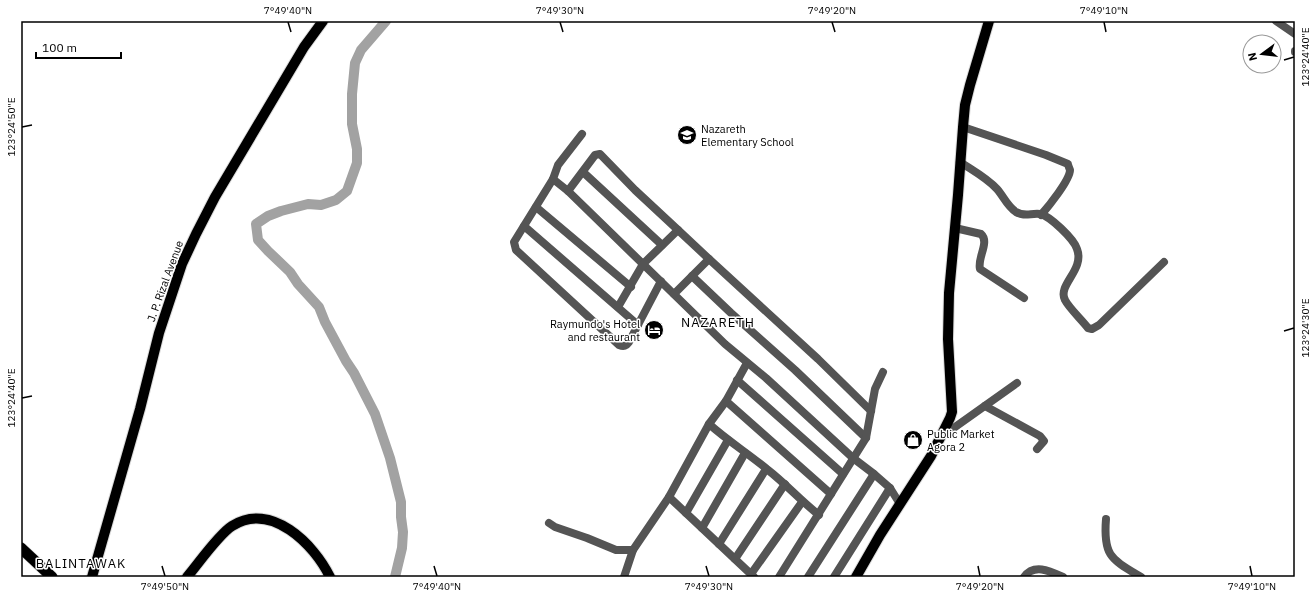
<svg xmlns="http://www.w3.org/2000/svg" width="1316" height="598" viewBox="0 0 1316 598" font-family="'IBM Plex Sans',sans-serif">
	<style>
		.lines { fill: none; stroke-linecap: round; stroke-linejoin: round }
		.river { stroke: #a2a2a2; stroke-width: 10 }
		.major-casing { stroke: #dbdbdb; stroke-width: 12 }
		.highway-casing { stroke: #dbdbdb; stroke-width: 12 }
		.minor { stroke: #545454; stroke-width: 8 }
		.major { stroke: #000; stroke-width: 10 }
		.highway { stroke: #000; stroke-width: 11 }
		.ticks { fill: none; stroke: #000; stroke-width: 1.5 }
		.labels { text-anchor: middle; dominant-baseline: central; stroke-width: 3; stroke-linejoin: round; paint-order: stroke }
		.poi-label { font-size: 11px; fill: #000; stroke: #fff; text-anchor: start }
		.street-label { font-size: 11px; fill: #000; stroke: #fff }
		.quarter-label { font-size: 13px; letter-spacing: 1px; fill: #000; stroke: #fff }
		.neatline { fill: none; stroke: #000; stroke-width: 1.5 }
		.ticks-label { font-size: 10px; text-anchor: middle; fill: #000 }
	</style>
	<rect width="100%" height="100%" fill="#fff"/>
	<g class="lines">
		<!-- river -->
		<path class="river" d="M386,21L361,50L355,63L352,94V124L357,149V163L347,191L336,200L321,205L308,204L281,211L268,216L256,224L258,240L268,251L290,272L298,284L319,307L325,322L346,361L354,373L375,414L390,458L401,502V517L403,532L402,548L395,577"/>
		<defs>
			<g id="major">
				<path d="M92,577L140,409L159,333L182,264L196,234L215,197L304,47L323,21"/>
				<path d="M187,577C199,563 218,535 232,526C271,501 314,544 330,577"/>
				<path d="M856,577L880,535L931,456L950,418L952,412L948,339L949,293L958,195L963,127L965,105L970,85L989,21"/>
			</g>
			<path id="highway" d="M21,548L52,577"/>
		</defs>
		<!-- major casing -->
		<use href="#major" class="major-casing"/>
		<!-- highway casing -->
		<use href="#highway" class="highway-casing"/>
		<!-- minor -->
		<g class="minor">
			<path d="M1276,21L1295,34"/>
			<path d="M1295,51V52"/>
			<path d="M963,127L1046,155L1068,164C1068,165 1070,170 1070,170C1070,180 1048,207 1041,215"/>
			<path d="M960,162C972,170 987,178 997,189C1004,197 1007,206 1016,212C1024,217 1031,213 1040,214C1050,216 1074,239 1077,249C1085,270 1057,285 1065,300C1069,308 1082,320 1088,328L1092,329L1099,325L1164,262"/>
			<path d="M583,172L662,245"/>
			<path d="M553,179L558,165L582,134"/>
			<path d="M568,191L595,155L600,154L635,190L678,230"/>
			<path d="M536,207L631,287"/>
			<path d="M524,226L638,325"/>
			<path d="M955,228L981,234C990,242 977,258 980,269L1024,298"/>
			<path d="M692,276L731,313L795,370L866,438"/>
			<path d="M661,281L629,342C626,346 624,347 619,345L516,250L514,242L553,179L568,191L725,344L766,378L853,458L874,474L890,488L900,504"/>
			<path d="M674,294L709,259L818,359L871,411"/>
			<path d="M618,307L643,264L678,230L709,259"/>
			<path d="M747,363L726,401L709,424L669,497L754,577"/>
			<path d="M737,380L843,474"/>
			<path d="M726,401L831,494"/>
			<path d="M985,406L1040,436L1044,441L1037,449"/>
			<path d="M709,424C728,441 749,454 768,470C786,484 801,501 819,515"/>
			<path d="M941,437L1017,383"/>
			<path d="M686,513L728,440"/>
			<path d="M1106,519C1103,556 1111,559 1141,577"/>
			<path d="M549,523L555,527L587,538L616,550H633L669,497"/>
			<path d="M702,528L745,453"/>
			<path d="M719,544L766,469"/>
			<path d="M735,559L785,484"/>
			<path d="M751,574L802,502"/>
			<path d="M624,577L633,550"/>
			<path d="M779,577L866,438L875,389L883,372"/>
			<path d="M808,577L874,474"/>
			<path d="M834,577L890,488"/>
			<path d="M1024,577C1034,563 1050,571 1063,577"/>
		</g>
		<!-- major -->
		<use href="#major" class="major"/>
		<!-- highway -->
		<use href="#highway" class="highway"/>
	</g>
	<!-- ticks -->
	<path class="ticks" d="M288,22L291,32M560,22L563,32M832,22L835,32M1104,22L1106,32M1284,60L1294,57M22,127L32,125M1284,331L1294,328M22,398L32,396M162,566L165,576M434,566L437,576M706,566L709,576M978,566L980,576M1250,566L1252,576"/>
	<!-- icons -->
	<defs>
		<symbol id="school-disc" viewBox="-11 -11 22 22"><circle r="9.5" fill="#000" stroke="#fff"/><path d="M0-5L7-2L0 1L-7-2ZM-4 1L0 2.5L4 1V4Q0 6-4 4Z" fill="#fff"/></symbol>
		<symbol id="hotel-disc" viewBox="-11 -11 22 22"><circle r="9.5" fill="#000" stroke="#fff"/><path d="M-6-4.5h1.5V1H6V5H4.5V3h-9V5H-6ZM-4 0a1.8 1.8 0 1 1 3.6 0ZM.5 0V-2.5h3Q6-2.5 6 0Z" fill="#fff"/></symbol>
		<symbol id="shop-disc" viewBox="-11 -11 22 22"><circle r="9.5" fill="#000" stroke="#fff"/><path d="M-5-2.5h2.3a2.7 3.5 0 0 1 5.4 0H5L5.5 6h-11ZM-1.5-2.5h3a1.5 2.3 0 0 0-3 0Z" fill="#fff"/></symbol>
	</defs>
	<g fill-rule="evenodd">
		<use href="#school-disc" x="676" y="124" width="22" height="22"/>
		<use href="#hotel-disc" x="643" y="319" width="22" height="22"/>
		<use href="#shop-disc" x="902" y="429" width="22" height="22"/>
	</g>
	<g class="labels">
		<!-- poi labels -->
		<g class="poi-label">
			<text x="701" y="129">Nazareth<tspan x="701" dy="13">Elementary School</tspan></text>
			<text x="640" y="324" text-anchor="end">Raymundo's Hotel<tspan x="640" dy="13">and restaurant</tspan></text>
			<text x="927" y="434">Public Market<tspan x="927" dy="13">Agora 2</tspan></text>
		</g>
		<!-- street labels -->
		<g class="street-label">
			<text transform="translate(165 281) rotate(-70)">J. P. Rizal Avenue</text>
		</g>
		<!-- quarter labels -->
		<g class="quarter-label">
			<text x="718" y="322">NAZARETH</text>
			<text x="81" y="563">BALINTAWAK</text>
		</g>
	</g>
	<!-- border -->
	<rect width="1316" height="598" fill="none" stroke="#ffffff" stroke-width="44"/>
	<!-- north arrow -->
	<g transform="translate(1262 54) rotate(255)"><circle r="19" fill="#ffffff" stroke="#999999"/>
	<path d="M0-3L7 15L0 10L-7 15Z" fill="#000000"/>
	<text y="-6" font-size="11" font-weight="bold" text-anchor="middle" fill="#000000">N</text>
	</g>
	<!-- scale -->
	<path d="M36 52v6h85v-6" fill="none" stroke="#000000" stroke-width="2"/>
	<text x="42" y="52" font-size="12" fill="#000000" stroke="#ffffff" stroke-width="3" paint-order="stroke">100 m</text>
	<rect x="22" y="22" width="1272" height="554" class="neatline"/>
	<g class="ticks-label">
		<text x="288" y="14">7°49'40"N</text>
		<text x="560" y="14">7°49'30"N</text>
		<text x="832" y="14">7°49'20"N</text>
		<text x="1104" y="14">7°49'10"N</text>
		<text transform="translate(1305 57) rotate(-90)" y="4">123°24'40"E</text>
		<text transform="translate(11 127) rotate(-90)" y="4">123°24'50"E</text>
		<text transform="translate(1305 328) rotate(-90)" y="4">123°24'30"E</text>
		<text transform="translate(11 398) rotate(-90)" y="4">123°24'40"E</text>
		<text x="165" y="590">7°49'50"N</text>
		<text x="437" y="590">7°49'40"N</text>
		<text x="709" y="590">7°49'30"N</text>
		<text x="980" y="590">7°49'20"N</text>
		<text x="1252" y="590">7°49'10"N</text>
	</g>
</svg>
